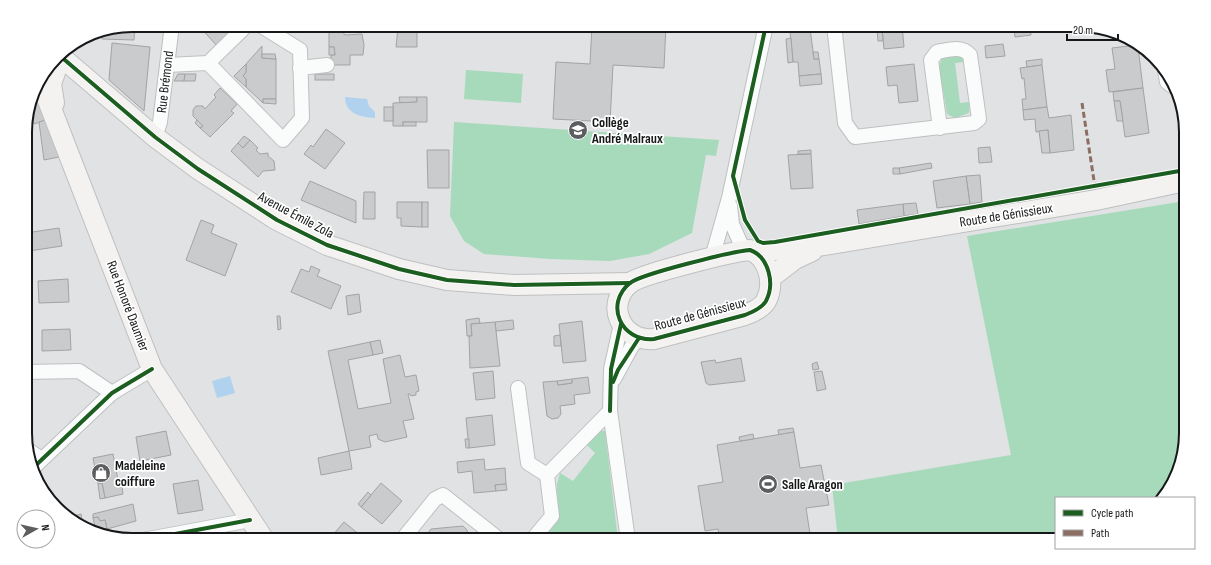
<svg xmlns="http://www.w3.org/2000/svg" width="1211" height="565" viewBox="0 0 1211 565" font-family="'Sofia Sans Condensed',sans-serif">
	<style>
		.green { fill: #a6dabb }
		.water { fill: #b1d2ee }
		.building { fill: #c9cbcc; stroke: #a2a3a5 }
		.lines { fill: none; stroke-linecap: round; stroke-linejoin: round }
		.street-casing { stroke: #bec0c1; stroke-width: 16 }
		.secondary-casing { stroke: #bec0c1; stroke-width: 22 }
		.street { stroke: #fafbfb; stroke-width: 14 }
		.secondary { stroke: #f4f2f0; stroke-width: 20 }
		.quiet { stroke: #8d6e63; stroke-width: 3; stroke-dasharray: 6 3; stroke-linecap: butt }
		.cycleway-casing { stroke: #fff; stroke-width: 6 }
		.cycleway { stroke: #1b5e20; stroke-width: 4 }
		.labels { text-anchor: middle; dominant-baseline: central; stroke-width: 3.5; stroke-linejoin: round; paint-order: stroke }
		.street-label { font-size: 14px; fill: #161718; stroke: #fff }
		.poi-label { font-size: 14px; font-weight: bold; fill: #161718; stroke: #fff; text-anchor: start }
		.rim { fill: none; stroke: #161718; stroke-width: 2 }
	</style>
	<rect width="100%" height="100%" fill="#e0e2e4"/>
	<!-- green -->
	<g class="green">
		<path d="M960,54L965,62L955,63L960,103L969,102V113L955,118L947,114L939,66L942,58L948,55Z"/>
		<path d="M466,70L523,74L521,103L464,99Z"/>
		<path d="M454,122L719,140L716,156L706,155L692,233L649,254L610,261L550,259L484,254L464,241L450,216Z"/>
		<path d="M1185,201L1186,433L1178,474L1158,498H1056V540H838L832,485L1011,455L967,236Z"/>
		<path d="M597,430L605,431L618,540H543L558,520L557,484L560,473L573,481L595,453L585,443Z"/>
	</g>
	<!-- water -->
	<g class="water">
		<path d="M345,97L367,99L369,106L375,112V118C361,117 345,114 345,97Z"/>
		<path d="M230,376L235,393L217,398L212,381Z"/>
	</g>
	<!-- building -->
	<g class="building">
		<path d="M135,25L134,40L102,39V31Z"/>
		<path d="M198,25H230L235,31L218,47Z"/>
		<path d="M395,25H417V47H396L398,28Z"/>
		<path d="M592,25H666L664,68L613,65L610,122L553,119L556,62L590,64Z"/>
		<path d="M871,25H902L904,47L884,49L882,28L872,29Z"/>
		<path d="M810,28L814,59H819L821,74L799,76L798,62H793L790,31Z"/>
		<path d="M877,28H882L883,41H878Z"/>
		<path d="M1030,28L1031,35L1015,37L1014,30Z"/>
		<path d="M329,31H342L345,35L362,34L364,45L363,55H350V65H331V55H335L334,47H329Z"/>
		<path d="M791,38L793,62L788,63L786,39Z"/>
		<path d="M112,43L150,47L144,111L109,80Z"/>
		<path d="M1003,44L1005,56L986,58L985,46Z"/>
		<path d="M1136,45L1138,47L1143,88L1109,92L1106,70L1115,69L1112,48Z"/>
		<path d="M262,46V58L276,59V99H263V103L246,87V79L243,76L246,72V64Z"/>
		<path d="M329,47H334L335,55H329Z"/>
		<path d="M813,52H818L819,59H814Z"/>
		<path d="M262,54H275L276,59L262,58Z"/>
		<path d="M1042,59V65L1027,67L1026,61Z"/>
		<path d="M246,64V72L243,76L246,79V87L234,76Z"/>
		<path d="M914,64L918,101L899,103L897,85L888,86L886,67Z"/>
		<path d="M1042,65L1047,107L1023,110L1022,99H1026L1024,78L1022,79L1020,68Z"/>
		<path d="M178,74H185L184,81H174Z"/>
		<path d="M185,74H196L195,81H184Z"/>
		<rect x="315" y="74" width="19" height="6"/>
		<path d="M821,74L822,84L800,86L799,76Z"/>
		<path d="M220,88L237,104L231,111L234,113L210,137L200,128L203,126L193,116V110L196,106H203L205,109L216,97L214,95Z"/>
		<path d="M1143,88L1149,133L1125,137L1120,101H1114L1113,92Z"/>
		<path d="M34,91L46,120L34,124L29,110Z"/>
		<path d="M399,97H417V102L400,103Z"/>
		<path d="M417,97H427V122H403V126H393V103L417,102Z"/>
		<path d="M263,99H276V104L263,103Z"/>
		<path d="M1114,101H1120L1123,121H1117Z"/>
		<rect x="384" y="107" width="9" height="14"/>
		<path d="M1047,107L1049,118L1071,115L1074,150L1050,153L1048,130L1036,132L1035,119L1024,120L1023,110Z"/>
		<path d="M49,119L59,157L44,160L39,122Z"/>
		<path d="M197,120L203,126L200,128L195,123Z"/>
		<rect x="403" y="122" width="13" height="4"/>
		<path d="M326,129L345,143L325,169L304,154L311,145L313,147Z"/>
		<path d="M1048,130L1050,153H1042L1039,131Z"/>
		<path d="M244,136L250,140L243,148L238,143Z"/>
		<path d="M250,140L258,148L256,150L260,154L268,153V156L274,161L275,170L263,171L258,177L231,151L238,143L243,148Z"/>
		<path d="M990,147L992,162L979,163L978,148Z"/>
		<path d="M427,150H449V188H428Z"/>
		<path d="M811,150V154H798V151Z"/>
		<path d="M811,154L813,188L791,189L788,155Z"/>
		<path d="M931,163L932,168L900,174L899,168Z"/>
		<path d="M893,168H899L900,174H893Z"/>
		<path d="M980,175L982,202L970,204L966,176Z"/>
		<path d="M966,176L970,204L937,208L933,181Z"/>
		<path d="M310,181L356,201V223L301,200Z"/>
		<path d="M364,192H375V219H363Z"/>
		<path d="M397,202H422V227L401,226V218H397Z"/>
		<rect x="422" y="202" width="6" height="25"/>
		<path d="M916,203L918,214L904,216L903,204Z"/>
		<path d="M903,204L904,216L859,224L857,210Z"/>
		<path d="M201,220L214,225L211,233L237,244L225,276L186,260Z"/>
		<path d="M59,228L62,246L29,251L26,233Z"/>
		<path d="M25,233L29,251H26Z"/>
		<path d="M311,266L320,270L317,276L341,286L331,309L291,292L301,269L309,272Z"/>
		<path d="M68,279L69,302L39,303L38,281Z"/>
		<path d="M359,294L361,312L348,315L346,296Z"/>
		<path d="M277,316H280L281,329L278,330Z"/>
		<path d="M479,318L480,323L471,324L472,336H467L466,320Z"/>
		<path d="M513,320L514,329L496,331L495,322Z"/>
		<path d="M582,321L586,361L563,363L559,324Z"/>
		<path d="M495,322L500,366L470,368L469,336H472L471,324Z"/>
		<path d="M70,329L71,350L42,351V330Z"/>
		<path d="M560,335L561,346H554V336Z"/>
		<path d="M380,340L383,353L373,355L370,342Z"/>
		<path d="M370,342L373,355L348,360L358,409L391,403L383,359L400,355L405,377L416,375L419,391L416,392V395L411,396L410,394H408L414,419L403,421L407,437L385,442L378,439L377,434L369,436L371,447L349,451L328,351Z"/>
		<path d="M741,358L745,381L709,385L706,383L701,362L715,360L716,363Z"/>
		<path d="M817,362L819,369L813,370L812,364Z"/>
		<path d="M493,371L495,398L476,400L473,373Z"/>
		<path d="M822,371L826,389L817,391L814,372Z"/>
		<path d="M588,377L590,393L574,395L575,404L560,406L561,414L558,418L552,419L547,416L543,382L557,381L558,385L572,383V379Z"/>
		<path d="M572,379V383L558,385L557,381Z"/>
		<path d="M492,415L495,445L469,448L466,418Z"/>
		<path d="M793,428L794,432L779,435L778,430Z"/>
		<path d="M166,431L171,455L140,461L136,437Z"/>
		<path d="M794,432L800,468L821,465L829,505L806,508L810,534L772,540H720L718,529L705,531L698,486L723,482L717,445Z"/>
		<path d="M753,434L754,439L740,441L739,437Z"/>
		<path d="M465,439H469V448H466Z"/>
		<path d="M349,451L352,469L321,475L318,458Z"/>
		<path d="M113,454L118,480H121L123,494L105,498L102,483L98,484L93,458Z"/>
		<path d="M484,459L485,470L505,468L506,484L495,485L496,491L474,493L472,471L458,473L457,462Z"/>
		<path d="M198,480L203,510L178,514L173,484Z"/>
		<path d="M102,483L105,498L100,499L98,484Z"/>
		<path d="M381,483L402,501L382,524L361,507Z"/>
		<path d="M506,484L507,490L496,491L495,485Z"/>
		<path d="M368,492L371,495L361,507L358,504Z"/>
		<path d="M133,504L136,521L107,529L105,520L100,521L98,517L93,518V514Z"/>
		<path d="M81,514L83,526L74,519V516Z"/>
		<path d="M98,517L100,521L105,520L107,529L96,531L93,518Z"/>
		<path d="M344,522L360,535L356,540H325V537L332,536Z"/>
		<path d="M463,526L467,530L468,540H422L431,529Z"/>
		<path d="M810,534L811,537L798,539L797,536Z"/>
	</g>
	<g class="lines">
		<defs>
			<g id="street">
				<path d="M834,25L845,123L855,137L974,123L979,119L970,55C961,45 948,50 937,52L931,60L940,128"/>
				<path d="M208,63L283,140L302,118L300,50L260,25"/>
				<path d="M167,65L208,63L247,25"/>
				<path d="M300,68L327,65"/>
				<path d="M1165,70L1167,82L1172,86"/>
				<path d="M155,137L160,122L172,25"/>
				<path d="M730,206L732,224L744,251"/>
				<path d="M712,258L729,198L766,25"/>
				<path d="M621,324L611,369L610,411L628,540"/>
				<path d="M26,372L79,371L112,393"/>
				<path d="M614,379L632,346L639,338"/>
				<path d="M518,388L528,463L547,475"/>
				<path d="M27,449L41,459"/>
				<path d="M34,467L112,393L152,369"/>
				<path d="M143,540L250,520"/>
				<path d="M402,540L435,499L443,495L500,540"/>
				<path d="M532,540L552,516L547,475L610,411"/>
			</g>
			<g id="secondary">
				<path d="M59,55L155,137L198,169L277,220L327,245L399,269L447,280L514,285L630,283"/>
				<path d="M40,80L152,369L264,540"/>
				<path d="M54,103L51,84L59,61L62,58"/>
				<path d="M750,250C769,257 775,284 766,301C762,308 753,312 745,315L654,339C621,342 604,304 630,283C641,274 734,251 750,250Z"/>
				<path d="M756,252L825,245L1096,200L1185,181"/>
				<path d="M770,278L795,259L812,251"/>
			</g>
		</defs>
		<!-- street casing -->
		<use href="#street" class="street-casing"/>
		<!-- secondary casing -->
		<use href="#secondary" class="secondary-casing"/>
		<!-- street -->
		<use href="#street" class="street"/>
		<!-- secondary -->
		<use href="#secondary" class="secondary"/>
		<!-- quiet -->
		<path class="quiet" d="M1082,103L1095,187"/>
		<defs>
			<g id="cycleway">
				<path d="M766,25L733,176L745,220L758,241L763,243L775,242L1185,170"/>
				<path d="M59,55L155,137L198,169L277,220L327,245L399,269L447,280L514,285L630,283"/>
				<path d="M750,250C769,257 775,284 766,301C762,308 753,312 745,315L654,339C621,342 604,304 630,283C641,274 734,251 750,250Z"/>
				<path d="M613,382L618,370L639,338"/>
				<path d="M610,411L611,369L621,324"/>
				<path d="M34,467L112,393L152,369"/>
				<path d="M143,540L250,520"/>
			</g>
		</defs>
		<!-- cycleway casing -->
		<use href="#cycleway" class="cycleway-casing"/>
		<!-- cycleway -->
		<use href="#cycleway" class="cycleway"/>
	</g>
	<!-- icons -->
	<defs>
		<symbol id="school-disc" viewBox="-11 -11 22 22"><circle r="9.5" fill="#5d5e5f" stroke="#fff"/><path d="M0-5L7-2L0 1L-7-2ZM-4 1L0 2.5L4 1V4Q0 6-4 4Z" fill="#fff"/></symbol>
		<symbol id="shop-disc" viewBox="-11 -11 22 22"><circle r="9.5" fill="#5d5e5f" stroke="#fff"/><path d="M-5-2.5h2.3a2.7 3.5 0 0 1 5.4 0H5L5.5 6h-11ZM-1.5-2.5h3a1.5 2.3 0 0 0-3 0Z" fill="#fff"/></symbol>
		<symbol id="stadium-disc" viewBox="-11 -11 22 22"><circle r="9.5" fill="#5d5e5f" stroke="#fff"/><path d="M0-5a6.5 5 0 1 0 0 10a6.5 5 0 1 0 0-10ZM-3.5-1.8h7v3.6h-7Z" fill="#fff"/></symbol>
	</defs>
	<g fill-rule="evenodd">
		<use href="#school-disc" x="567" y="119" width="22" height="22"/>
		<use href="#shop-disc" x="90" y="462" width="22" height="22"/>
		<use href="#stadium-disc" x="757" y="473" width="22" height="22"/>
	</g>
	<g class="labels">
		<!-- street labels -->
		<g class="street-label">
			<text transform="translate(165 82) rotate(-83)">Rue Brémond</text>
			<text transform="translate(296 215) rotate(28)">Avenue Émile Zola</text>
			<text transform="translate(1006 215) rotate(-9)">Route de Génissieux</text>
			<text transform="translate(128 306) rotate(69)">Rue Honoré Daumier</text>
			<text transform="translate(700 314) rotate(-15)">Route de Génissieux</text>
		</g>
		<!-- poi labels -->
		<g class="poi-label">
			<text x="592" y="122">Collège<tspan x="592" dy="16">André Malraux</tspan></text>
			<text x="115" y="465">Madeleine<tspan x="115" dy="16">coiffure</tspan></text>
			<text x="782" y="484">Salle Aragon</text>
		</g>
	</g>
	<!-- crop -->
	<path d="M0 0H1211V565H0ZM132 32H1079A100 100 0 0 1 1179 132V433A100 100 0 0 1 1079 533H132A100 100 0 0 1 32 433V132A100 100 0 0 1 132 32Z" fill="#fff" fill-rule="evenodd"/>
	<path class="rim" d="M132 32H1079A100 100 0 0 1 1179 132V433A100 100 0 0 1 1079 533H132A100 100 0 0 1 32 433V132A100 100 0 0 1 132 32Z"/>
	<!-- legend -->
	<rect x="1055" y="497" width="140" height="52" fill="#ffffff" stroke="#a2a2a3"/>
	<rect x="1063" y="510" width="20" height="6" fill="#1b5e20" stroke="#a2a2a3"/>
	<text x="1091" y="517" font-size="12" fill="#161718">Cycle path</text>
	<rect x="1063" y="530" width="20" height="6" fill="#8d6e63" stroke="#a2a2a3"/>
	<text x="1091" y="537" font-size="12" fill="#161718">Path</text>
	<!-- north arrow -->
	<g transform="translate(36 529) rotate(82)"><circle r="19" fill="#ffffff" stroke="#a2a2a3"/>
	<path d="M0-3L7 15L0 10L-7 15Z" fill="#5d5e5f"/>
	<text y="-6" font-size="11" font-weight="bold" text-anchor="middle" fill="#161718">N</text>
	</g>
	<!-- scale -->
	<path d="M1067 34v6h51v-6" fill="none" stroke="#161718" stroke-width="2"/>
	<text x="1073" y="34" font-size="12" fill="#161718" stroke="#ffffff" stroke-width="3" paint-order="stroke">20 m</text>
</svg>
